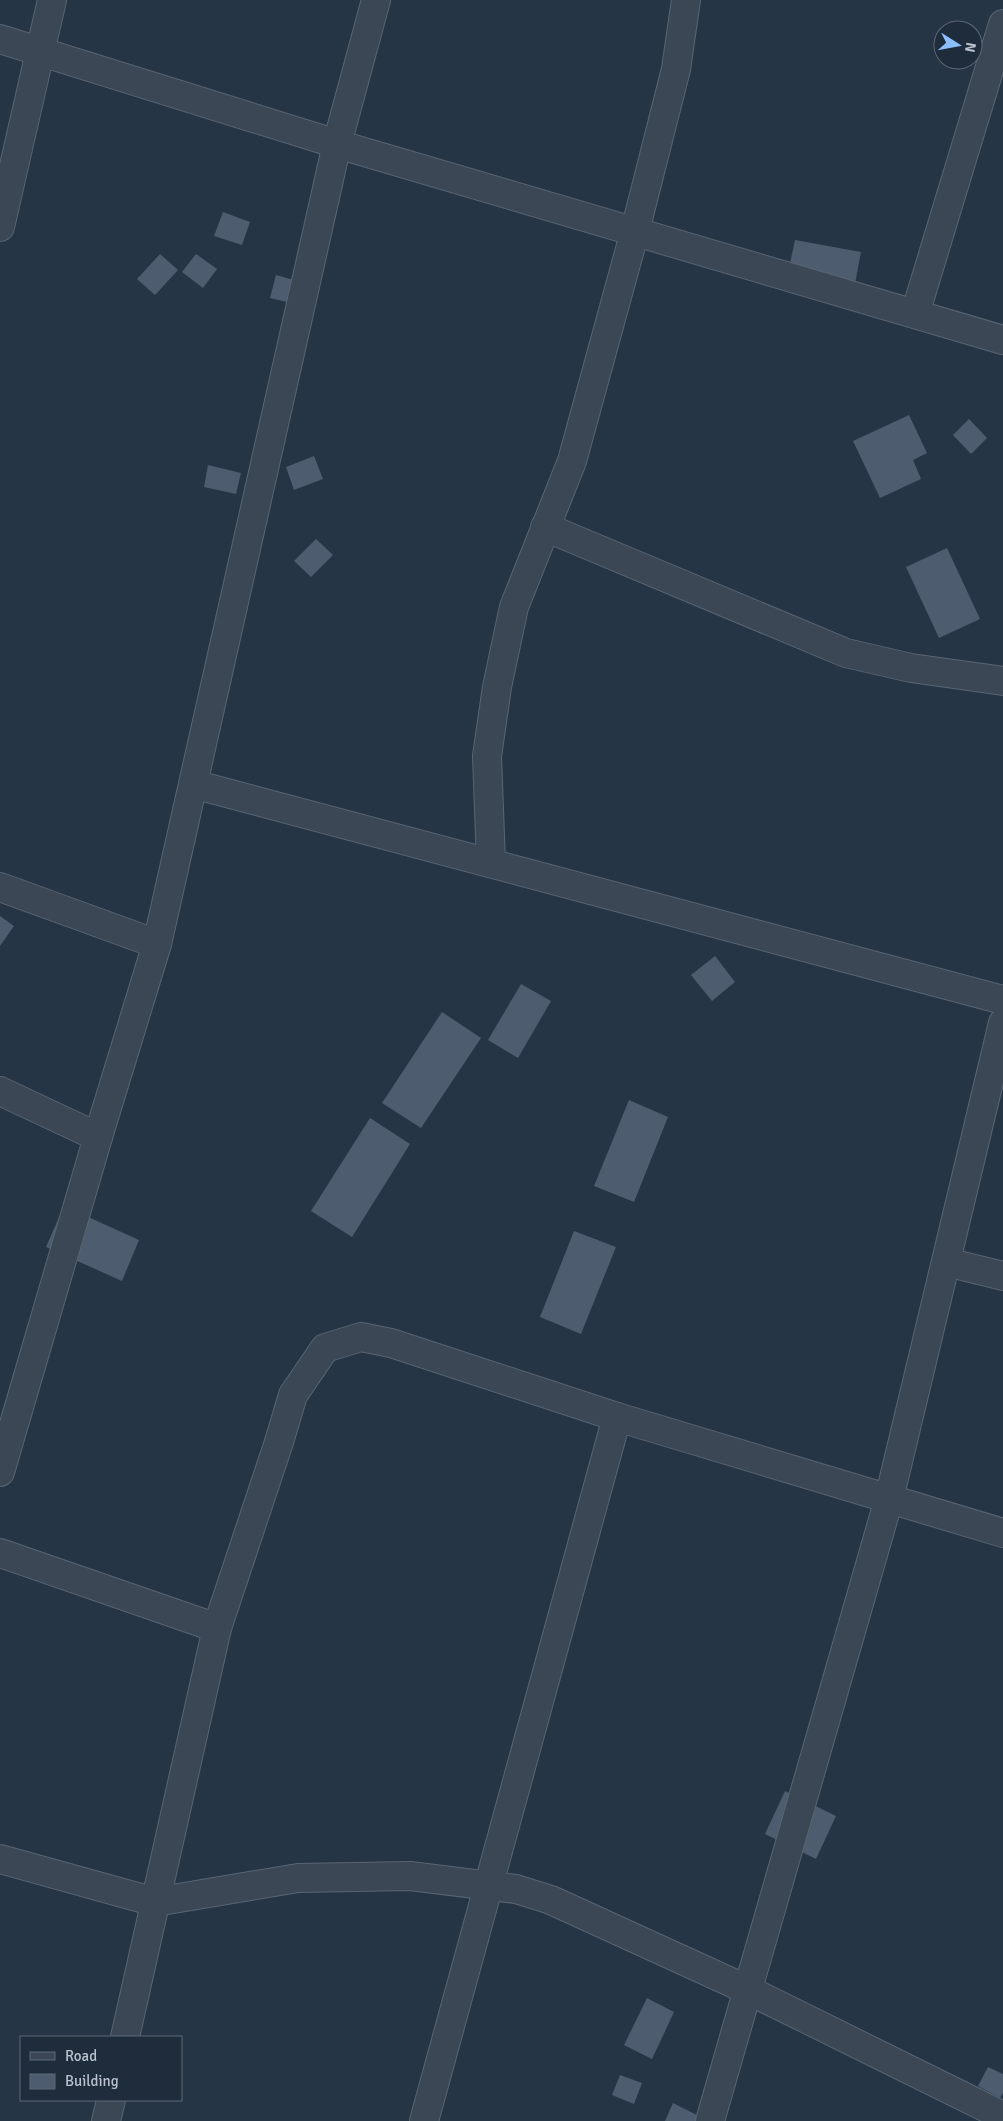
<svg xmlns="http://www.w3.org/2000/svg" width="1003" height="2121" viewBox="0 0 1003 2121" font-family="Signika,sans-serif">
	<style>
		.building { fill: #4d5c6f }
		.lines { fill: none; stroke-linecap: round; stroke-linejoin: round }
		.minor-casing { stroke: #596572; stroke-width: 30 }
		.minor { stroke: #3b4755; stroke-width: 28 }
	</style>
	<rect width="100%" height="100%" fill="#263546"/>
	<!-- building -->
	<g class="building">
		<path d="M223,212L250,222L242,245L214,236Z"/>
		<path d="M795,240L861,252L853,294L786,282Z"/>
		<path d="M160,254L178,270L155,295L137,279Z"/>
		<path d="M196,254L217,269L203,288L182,272Z"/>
		<path d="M276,275L301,282L296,304L270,298Z"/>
		<path d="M909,415L927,453L913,460L921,479L880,498L853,441Z"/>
		<path d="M969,419L987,438L971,454L953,435Z"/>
		<path d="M314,456L323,479L294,490L286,467Z"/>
		<path d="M208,465L241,473L236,494L204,487Z"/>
		<path d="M316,539L333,555L311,577L294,561Z"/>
		<path d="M947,548L980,619L939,638L906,567Z"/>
		<path d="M0,916L14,926L0,946Z"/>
		<path d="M715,956L735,982L712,1001L691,975Z"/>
		<path d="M521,984L551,1001L518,1058L488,1040Z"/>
		<path d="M442,1012L481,1038L421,1128L382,1103Z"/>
		<path d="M629,1100L668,1117L634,1202L594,1186Z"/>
		<path d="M370,1118L410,1144L352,1237L311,1211Z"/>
		<path d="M64,1206L139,1240L122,1281L46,1247Z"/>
		<path d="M574,1231L616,1247L581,1334L540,1317Z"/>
		<path d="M785,1791L836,1816L816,1859L765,1834Z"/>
		<path d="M647,1998L674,2012L652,2059L624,2045Z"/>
		<path d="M988,2067L1003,2074V2093L1000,2098L978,2086Z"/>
		<path d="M620,2075L642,2083L634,2104L612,2095Z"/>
		<path d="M673,2103L699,2116L697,2121H665Z"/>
	</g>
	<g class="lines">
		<defs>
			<g id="minor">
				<path d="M0,39L337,144L1003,340"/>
				<path d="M0,227L52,0"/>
				<path d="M915,314L1003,24"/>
				<path d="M545,527L846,653L911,668L1003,681"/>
				<path d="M193,784L1003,1000"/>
				<path d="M491,863L487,756L497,687L514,607L572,461L635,231L676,69L686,0"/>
				<path d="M0,887L157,944"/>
				<path d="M0,1091L98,1137"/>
				<path d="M946,1262L1003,1276"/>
				<path d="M0,1472L98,1137L157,944L337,144L376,0"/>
				<path d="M0,1553L217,1628"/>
				<path d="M0,1859L155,1902L298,1878L410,1876L516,1889L551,1900L748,1990L1003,2116"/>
				<path d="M125,2037L217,1628L279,1442L293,1395L325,1348L361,1337L391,1343L617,1417L1003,1533"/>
				<path d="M106,2121L111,2100"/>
				<path d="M424,2121L617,1417"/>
				<path d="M710,2121L889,1499L1003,1023"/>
			</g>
		</defs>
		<!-- minor casing -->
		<use href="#minor" class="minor-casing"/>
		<!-- minor -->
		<use href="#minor" class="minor"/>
	</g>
	<!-- legend -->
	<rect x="20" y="2036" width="162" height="65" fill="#1f2c3b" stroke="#5d6876"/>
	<rect x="30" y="2052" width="25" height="8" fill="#3b4755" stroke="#5d6876"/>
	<text x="65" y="2061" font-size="15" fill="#b9c2ce">Road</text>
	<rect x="30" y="2074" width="25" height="15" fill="#4d5c6f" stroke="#5d6876"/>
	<text x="65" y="2086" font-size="15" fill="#b9c2ce">Building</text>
	<!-- north arrow -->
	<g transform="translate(958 45) rotate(101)"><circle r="24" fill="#1f2c3b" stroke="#5d6876"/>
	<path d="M0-4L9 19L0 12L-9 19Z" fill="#8dbefe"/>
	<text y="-8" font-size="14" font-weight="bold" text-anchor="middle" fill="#b9c2ce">N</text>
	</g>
</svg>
